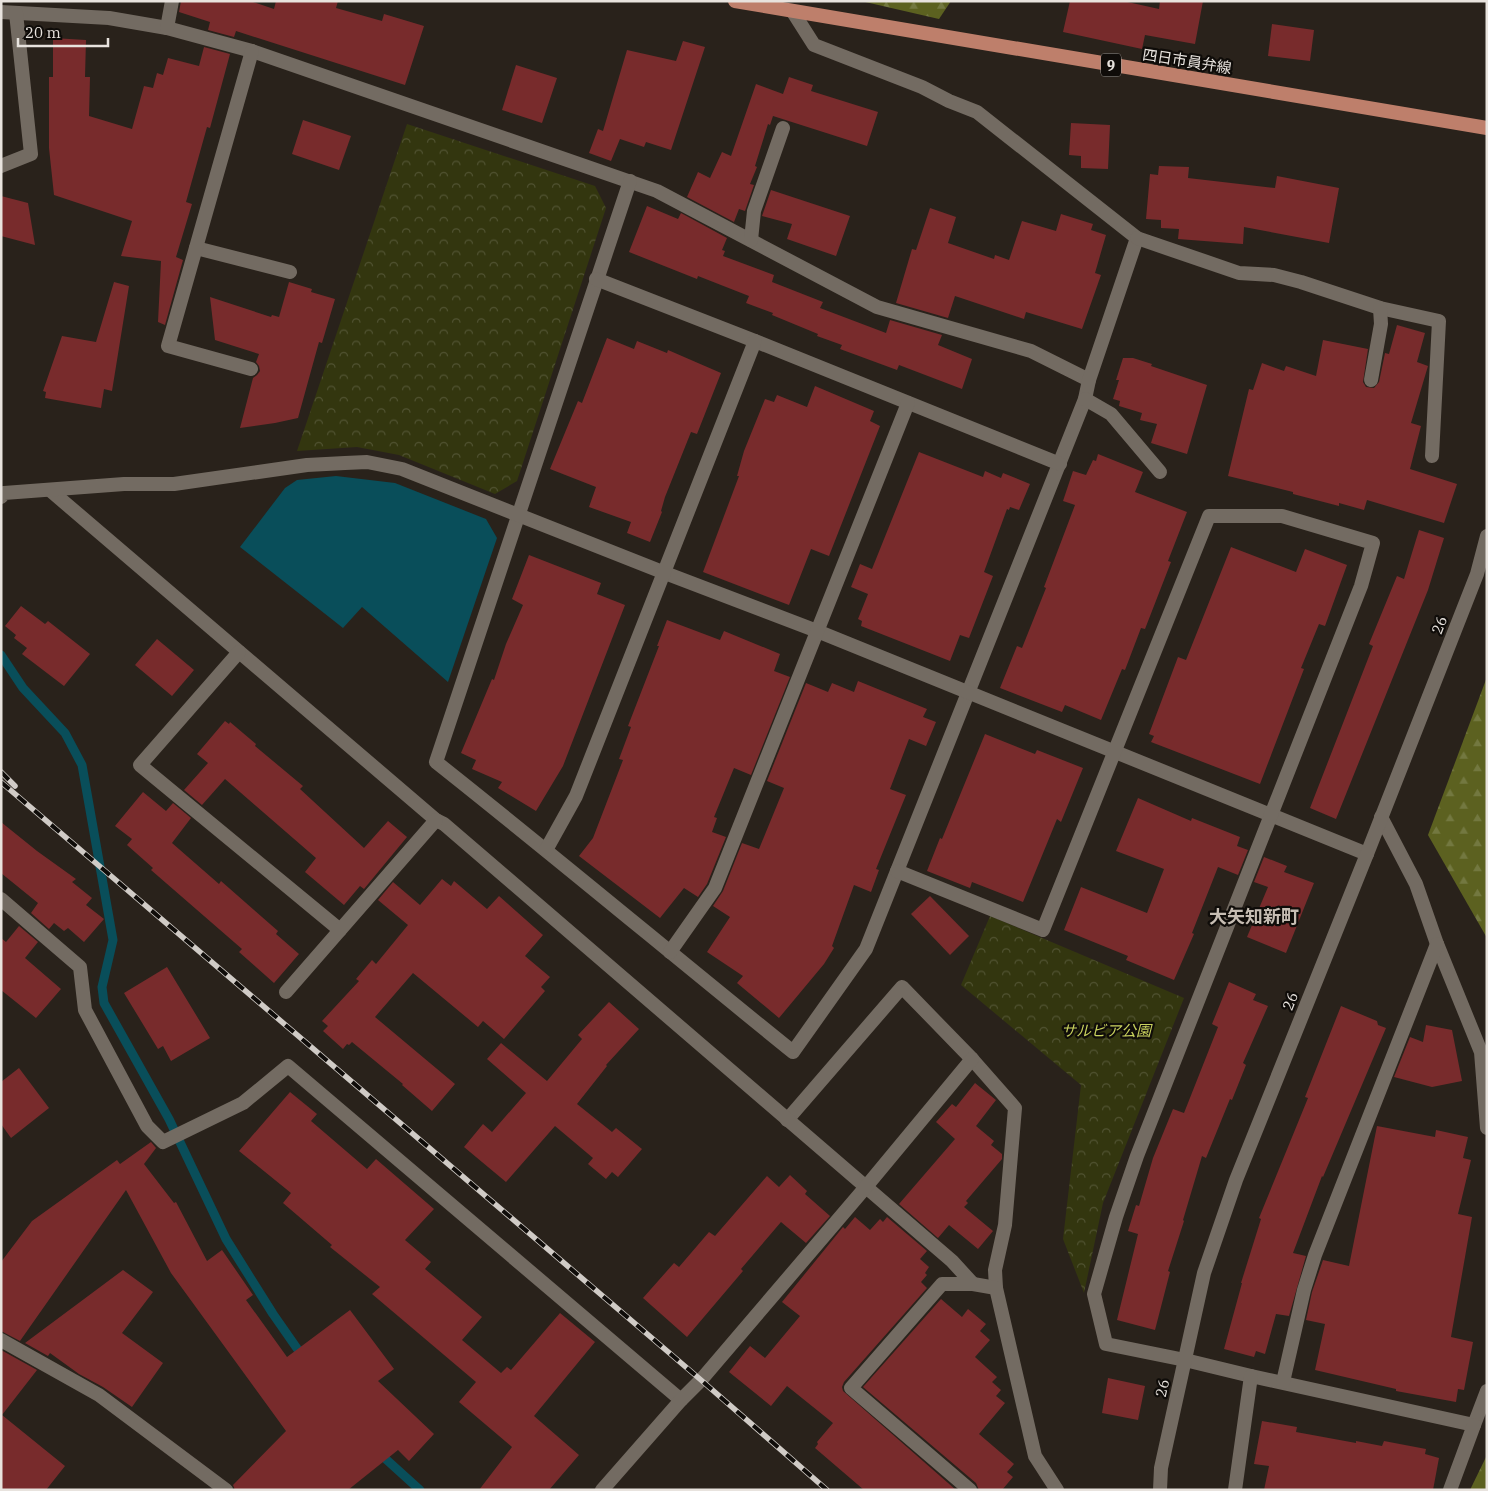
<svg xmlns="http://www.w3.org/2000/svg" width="1488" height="1491" viewBox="0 0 1488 1491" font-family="'IBM Plex Serif','Noto Sans JP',serif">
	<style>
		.forest { fill: url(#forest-firs) }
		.park { fill: url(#park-crowns) }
		.water { fill: #094e5a }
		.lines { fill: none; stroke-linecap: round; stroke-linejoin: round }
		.stream { stroke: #094e5a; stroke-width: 9 }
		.building { fill: #782b2c }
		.service { stroke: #736b62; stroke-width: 14 }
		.minor { stroke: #736b62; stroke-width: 14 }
		.tertiary { stroke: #736b62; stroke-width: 14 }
		.primary { stroke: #be7f6b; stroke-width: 14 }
		.rail-casing { stroke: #d0cbc6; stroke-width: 5.5 }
		.rail { stroke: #0f0c09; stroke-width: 4; stroke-dasharray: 11; stroke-linecap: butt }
		.labels { text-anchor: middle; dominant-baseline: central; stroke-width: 4.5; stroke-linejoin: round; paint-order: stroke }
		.shield { fill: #0f0c09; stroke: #a7a29e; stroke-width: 1 }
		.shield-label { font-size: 14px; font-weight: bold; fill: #e8e3de }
		.street-label { font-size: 15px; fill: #e8e3de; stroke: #0f0c09 }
		.park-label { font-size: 15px; font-style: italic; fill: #c8d15e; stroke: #0f0c09 }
		.quarter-label { font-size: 18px; font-weight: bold; fill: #c6bdb3; stroke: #0f0c09 }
	</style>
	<defs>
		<pattern id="forest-firs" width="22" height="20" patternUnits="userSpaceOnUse" patternTransform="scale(1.25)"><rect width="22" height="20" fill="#5c6120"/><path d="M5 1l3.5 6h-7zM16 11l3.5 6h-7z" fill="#737840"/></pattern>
		<pattern id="park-crowns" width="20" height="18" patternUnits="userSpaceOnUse" patternTransform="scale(1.25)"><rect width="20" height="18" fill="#33360f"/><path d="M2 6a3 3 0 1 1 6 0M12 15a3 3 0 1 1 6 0" fill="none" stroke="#515332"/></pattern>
	</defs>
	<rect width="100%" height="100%" fill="#29221b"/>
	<!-- forest -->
	<g class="forest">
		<path d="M861,1H951L939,19Z"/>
		<path d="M1487,677V938L1428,835Z"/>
		<path d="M1487,1455V1490H1470Z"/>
	</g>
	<!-- park -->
	<g class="park">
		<path d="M407,124L595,186L606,208L517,481L495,494L399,455L357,447L297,451Z"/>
		<path d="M990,916L1184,998L1103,1203L1084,1293L1063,1239L1081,1085L961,985Z"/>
	</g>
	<!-- water -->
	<path class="water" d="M336,476L395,483L486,519L497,538L448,682L362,607L343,628L240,547L285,488L297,480Z"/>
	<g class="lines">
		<!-- stream -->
		<g class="stream">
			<path d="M1,655L23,688L65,733L82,765L113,940L102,987L104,1003L169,1119L226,1239L273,1314L303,1357"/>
			<path d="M378,1452L420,1490"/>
		</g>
	</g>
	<!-- building -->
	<g class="building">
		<path d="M181,1H250L274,9L276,1H338L336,8L382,21L384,14L424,26L405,85L236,31L234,37L208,30L210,22L179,12Z"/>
		<path d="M1070,1H1123L1159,9L1160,1H1203L1195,44L1145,35L1142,49L1063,32Z"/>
		<path d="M1272,24L1314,30L1310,61L1268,56Z"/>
		<path d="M53,38L86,40L85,77H90L89,116L132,129L144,86L153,88L157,73L163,75L168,58L199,66L204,47L230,54L210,128L207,127L186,202L192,204L176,257L183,260L165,325L158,322L161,261L121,256L132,221L54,195L49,148V77H53Z"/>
		<path d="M683,41L705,47L671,150L646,142L644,147L620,139L611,161L589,153L598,129L603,131L627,50L676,61Z"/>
		<path d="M516,65L557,78L542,123L502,110Z"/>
		<path d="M789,77L813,85L811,91L878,112L867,146L773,116L770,125L768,124L755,166L757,167L750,184L754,185L745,211L739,209L734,222L687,197L698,172L710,178L722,152L731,156L756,84L783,94Z"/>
		<path d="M303,120L351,136L339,170L292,154Z"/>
		<path d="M1071,123L1110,125L1108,169L1081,168V156L1069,155Z"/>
		<path d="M1159,166L1189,167L1188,178L1275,188L1277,176L1339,188L1329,243L1244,227L1243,244L1178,239L1179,229L1161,228V220L1146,219L1150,174L1158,175Z"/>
		<path d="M771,190L850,216L836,256L787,239L792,224L762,216Z"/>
		<path d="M1,196L28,203L35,245L1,236Z"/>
		<path d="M647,206L678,219L681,213L727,238L722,250L725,251L723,256L774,275L772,282L823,302L820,308L886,333L890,320L942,335L938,345L972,359L962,389L899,365L897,370L840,349L842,345L817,336L818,334L772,315L773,313L746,303L749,296L698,276L697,279L629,252Z"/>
		<path d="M930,208L956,217L948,243L994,259L995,255L1009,260L1022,221L1056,231L1061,214L1093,224L1091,230L1106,235L1095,273L1101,275L1082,329L1026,312L1024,319L955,296L948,318L896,303L912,249L916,250Z"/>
		<path d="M114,282L129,286L112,391L104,389L101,408L45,398L46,392L43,391L62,336L96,342Z"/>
		<path d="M289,282L312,289L311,292L335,299L322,343L319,342L298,418L275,423L240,428L253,378L257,375L260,371L259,366L256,362L259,354L215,340L210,297L271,317L272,315L279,317Z"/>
		<path d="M1397,325L1425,333L1417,362L1428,366L1411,423L1421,426L1410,469L1457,484L1444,523L1367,500L1364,510L1339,503V506L1293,494V492L1228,476L1249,389L1253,390L1262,363L1284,371L1286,366L1316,376L1323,340L1368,349L1363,382L1366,387L1374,388L1379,382L1385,353L1389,354Z"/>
		<path d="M607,338L634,349L637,341L667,353L668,350L721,373L697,434L691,432L665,497L661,511L662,512L650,542L627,533L631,522L589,507L596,487L550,469L578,401L582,403Z"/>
		<path d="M1123,358H1133L1152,364L1151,366L1207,385L1187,454L1151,443L1157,424L1140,420L1142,413L1119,406L1120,401L1113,399L1119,380H1116Z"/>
		<path d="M815,386L874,411L870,421L880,426L829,556L811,549L789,605L703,572L739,476H737L744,451L765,399L774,402L777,395L807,407Z"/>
		<path d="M919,452L983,477L985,471L1001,478L1003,473L1030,484L1019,510L1010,507L1009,510L1007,509L984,572L993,576L969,638L960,635L950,661L861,626L862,621L858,619L868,594L851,587L860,564L872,569Z"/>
		<path d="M1098,454L1143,472L1135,492L1187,512L1168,561L1171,562L1145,629L1141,628L1125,670L1122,669L1101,720L1065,705L1062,712L1000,688L1017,646L1022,648L1046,588L1044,587L1075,505L1063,501L1073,471L1086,475L1093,460L1096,461Z"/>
		<path d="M1419,530L1444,538L1428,590L1336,819L1310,808L1373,646L1369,644L1397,576L1404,579Z"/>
		<path d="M1231,547L1296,572L1305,549L1347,565L1325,626L1319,624L1301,668L1304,669L1260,784L1151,742L1154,736L1149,734L1178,657L1186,660Z"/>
		<path d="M529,555L601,583L597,594L625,605L563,766L536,811L498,788L502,782L472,769L476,760L461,753L492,679L494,680L506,644L523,605L512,599Z"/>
		<path d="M21,606L45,624L48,621L90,654L64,686L22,654L27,648L14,638L16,635L5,626Z"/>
		<path d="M667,620L720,640L724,631L780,654L774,671L790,677L751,775L734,768L714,817L717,818L712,832L726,837L707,884L698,897L684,888L660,918L579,856L593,838L623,760L619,759L631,727L628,726L659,646H657Z"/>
		<path d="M157,639L194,670L172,696L135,665Z"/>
		<path d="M858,681L927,709L923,717L936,722L926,746L909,739L890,789L906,795L876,869L879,870L871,892L854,885L832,946L834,948L824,964L779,1018L737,983L743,976L707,952L730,917L713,906L723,891L742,843L759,849L784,788L767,781L806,683L828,692L832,683L854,692Z"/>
		<path d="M225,721L229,724L230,722L256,744L255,746L303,786L300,789L364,848L388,821L407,837L364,889L360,886L344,905L305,872L316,858L225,779L202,805L184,790L208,763L197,754Z"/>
		<path d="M985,734L1035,754L1037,750L1083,768L1061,822L1057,819L1023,902L972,882L970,888L927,871L940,838L942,839Z"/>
		<path d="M143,792L166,811L173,803L191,818L172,843L219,884L221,881L278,931L276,934L299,954L274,983L239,952L242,949L151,870L153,868L127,845L132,839L115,826Z"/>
		<path d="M1138,798L1191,821L1192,818L1240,837L1237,846L1248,850L1238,875L1218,867L1192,933L1194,934L1174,980L1126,960L1128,956L1064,930L1081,887L1147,913L1164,869L1116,851Z"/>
		<path d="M1,822L37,851L76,879L72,882L92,898L86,905L104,919L84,942L68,928L64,931L54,923L49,929L31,913L38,903L1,873Z"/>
		<path d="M1264,857L1287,866L1284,872L1314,883L1286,953L1247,937L1268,887L1254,882Z"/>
		<path d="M442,879L451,886L454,881L487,909L499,896L543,935L525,956L550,977L541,987L545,991L504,1039L483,1021L478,1027L413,973L375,1017L455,1084L432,1111L402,1085L403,1084L352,1042L349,1045L347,1044L343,1049L323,1031L328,1026L322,1021L359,981L356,979L372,960L376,964L408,925L378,900L393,882L420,905Z"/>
		<path d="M930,896L969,936L950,955L911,914Z"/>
		<path d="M19,926L38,942L25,958L61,989L36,1018L1,990V938L6,942Z"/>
		<path d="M167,967L210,1038L171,1061L163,1046L158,1049L124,993Z"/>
		<path d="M1229,982L1256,994L1253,1000L1268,1006L1243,1063L1246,1065L1232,1100L1230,1099L1206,1158L1202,1156L1183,1220L1184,1221L1168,1271L1170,1272L1155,1330L1117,1320L1138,1234L1128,1231L1136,1205L1139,1206L1153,1158L1173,1109L1184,1113L1218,1027L1212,1024Z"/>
		<path d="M609,1002L639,1029L606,1065L607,1066L577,1104L612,1132L616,1128L642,1149L618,1177L612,1172L606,1179L588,1164L593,1158L555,1126L506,1182L464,1147L483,1124L492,1132L526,1093L487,1059L501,1043L547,1081L582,1039L578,1035Z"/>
		<path d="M1341,1006L1377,1021L1378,1025L1386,1028L1323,1177L1322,1176L1293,1253L1306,1256L1289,1316L1276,1314L1265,1354L1256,1351L1254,1357L1224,1349L1242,1283H1241L1261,1219L1259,1218L1308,1098L1305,1097Z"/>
		<path d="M1426,1025L1452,1030L1462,1081L1432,1087L1394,1077L1410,1037L1423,1042Z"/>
		<path d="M19,1068L49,1108L11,1138L1,1124V1082Z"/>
		<path d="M975,1083L996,1100L976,1126L994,1141L991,1145L1002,1154V1159L966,1201L968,1203L964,1207L993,1231L978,1249L949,1225L938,1238L899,1204L955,1139L936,1122L952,1104L956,1107Z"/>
		<path d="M290,1092L317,1114L311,1121L367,1169L376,1159L434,1209L405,1240L431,1262L425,1269L482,1317L462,1340L501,1373L507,1367L511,1370L560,1313L595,1342L534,1416L579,1455L549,1490H479L512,1447L459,1402L476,1382L372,1294L380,1287L330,1247L332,1245L283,1203L291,1193L239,1151Z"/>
		<path d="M1377,1126L1435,1137L1436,1130L1468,1137L1463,1158L1471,1160L1458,1214L1472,1217L1451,1337L1473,1342L1464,1390L1458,1389L1456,1402L1396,1391V1389L1315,1370L1325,1324L1306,1320L1312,1292L1323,1260L1349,1266Z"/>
		<path d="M151,1142L156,1148L144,1164L174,1203L176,1202L207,1261L222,1250L253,1295L246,1300L287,1357L350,1310L394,1369L378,1381L434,1434L409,1461L398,1450L348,1490H235L233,1485L286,1431L171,1273L126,1190L20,1341L1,1331V1262L32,1221L117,1160L120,1164Z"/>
		<path d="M790,1175L807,1191L805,1194L830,1216L806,1243L781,1222L741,1269L743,1271L687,1337L643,1298L674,1263L679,1267L709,1232L715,1236L767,1176L779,1187Z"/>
		<path d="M855,1217L870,1230L880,1219L883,1222L887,1217L927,1251L920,1259L929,1267L925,1273L927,1275L921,1282L927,1288L844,1382L842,1387L843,1391L956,1490H864L815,1448L818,1444L817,1442L833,1423L787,1386L771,1406L729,1372L750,1346L765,1358L800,1316L782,1302L843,1227L845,1229Z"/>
		<path d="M123,1270L153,1292L122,1333L163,1363L132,1407L103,1387L79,1374L50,1353L48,1356L25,1343Z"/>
		<path d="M941,1299L962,1317L968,1309L986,1324L980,1331L990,1340L975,1357L997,1377L992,1382L1001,1390L996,1396L1005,1403L979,1434L1014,1464L1007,1472L1013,1477L1002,1490H979L976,1483L863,1387Z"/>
		<path d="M1,1350L37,1370L2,1415L65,1466L46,1490H1Z"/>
		<path d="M1108,1378L1145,1386L1138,1420L1102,1413Z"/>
		<path d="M1262,1421L1297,1427L1296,1432L1356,1443V1441L1382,1446L1384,1441L1426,1449L1425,1454L1439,1458L1433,1490H1264L1269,1466L1254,1464Z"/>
	</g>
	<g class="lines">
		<!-- service -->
		<path class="service" d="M787,1120L902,987L972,1059L1015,1108L1005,1225L995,1270L996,1288"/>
		<!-- minor -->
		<g class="minor">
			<path d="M1,12L109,18L167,28L252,51L657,191L877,307L1031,351L1089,380"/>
			<path d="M167,28L172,1"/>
			<path d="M1,166L31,154L16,13"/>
			<path d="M630,181L436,762C556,857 674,956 793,1052L866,949L1085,399L1089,380L1137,238L977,112L949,101L922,87L814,45L793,12"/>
			<path d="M1137,238L1239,273L1274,275L1301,282L1380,308L1439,321L1432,456"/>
			<path d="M751,240L754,211L783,128"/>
			<path d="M196,248L290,272"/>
			<path d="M596,279L755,341L1060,464"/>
			<path d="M251,369L168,346L252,51"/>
			<path d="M1371,380L1381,324L1380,308"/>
			<path d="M1085,399L1111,414L1160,472"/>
			<path d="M51,491L436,820L444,824L952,1261L973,1284"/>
			<path d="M1,497L4,493L124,484H174L307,465L345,463L367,462L402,469L665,573L817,631L1367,854"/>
			<path d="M239,652L140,765L340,930"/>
			<path d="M1381,817L1416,884L1437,944L1481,1052L1487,1128"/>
			<path d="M546,850L576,796L755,341"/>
			<path d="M897,871L1043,930L1209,516H1282L1373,543L1361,586L1137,1156L1116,1217L1094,1294L1106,1344L1185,1360L1251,1376L1474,1425L1487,1391"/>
			<path d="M1,899L80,967L85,1010L147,1126L163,1142L243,1103L288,1066L681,1400"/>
			<path d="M670,952L715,888L908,403"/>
			<path d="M286,992L436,820"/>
			<path d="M1,1340L99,1395L226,1490"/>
			<path d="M1283,1382L1304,1290L1315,1255L1437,944"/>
			<path d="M602,1490L681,1400L701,1380L865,1188L972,1059"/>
			<path d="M970,1490L851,1388L942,1284H973L996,1288L1035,1456L1057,1490"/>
			<path d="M1235,1490L1251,1376"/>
			<path d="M1450,1490L1474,1425"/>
		</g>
		<!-- tertiary -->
		<path class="tertiary" d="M1160,1490L1161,1468L1204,1273L1236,1180L1367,854L1477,574L1487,536"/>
		<!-- primary -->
		<path class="primary" d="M735,1L1487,128"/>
		<defs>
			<g id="rail">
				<path d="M1,772L15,786"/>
				<path d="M1,782L701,1380L827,1490"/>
			</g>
		</defs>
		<!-- rail casing -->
		<use href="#rail" class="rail-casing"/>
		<!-- rail -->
		<use href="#rail" class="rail"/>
	</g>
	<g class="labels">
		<!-- shield labels -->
		<rect class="shield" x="1101" y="53.5" width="20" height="23" rx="4"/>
		<g class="shield-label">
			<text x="1111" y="65">9</text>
		</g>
		<!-- street labels -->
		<g class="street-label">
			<text transform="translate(1187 61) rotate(9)">四日市員弁線</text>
			<text transform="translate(1439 625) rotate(-69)">26</text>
			<text transform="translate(1290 1001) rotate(-68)">26</text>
			<text transform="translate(1162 1388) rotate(-78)">26</text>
		</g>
		<!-- park labels -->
		<g class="park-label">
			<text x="1106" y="1030">サルビア公園</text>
		</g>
		<!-- quarter labels -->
		<g class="quarter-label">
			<text x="1254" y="916">大矢知新町</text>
		</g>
	</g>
	<!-- border -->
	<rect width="1488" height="1491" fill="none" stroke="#e8e3de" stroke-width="5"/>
	<!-- scale -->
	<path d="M18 38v8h90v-8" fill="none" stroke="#e8e3de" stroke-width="2.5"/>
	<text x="25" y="38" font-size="15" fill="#e8e3de" stroke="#0f0c09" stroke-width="4" paint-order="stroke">20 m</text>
</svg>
